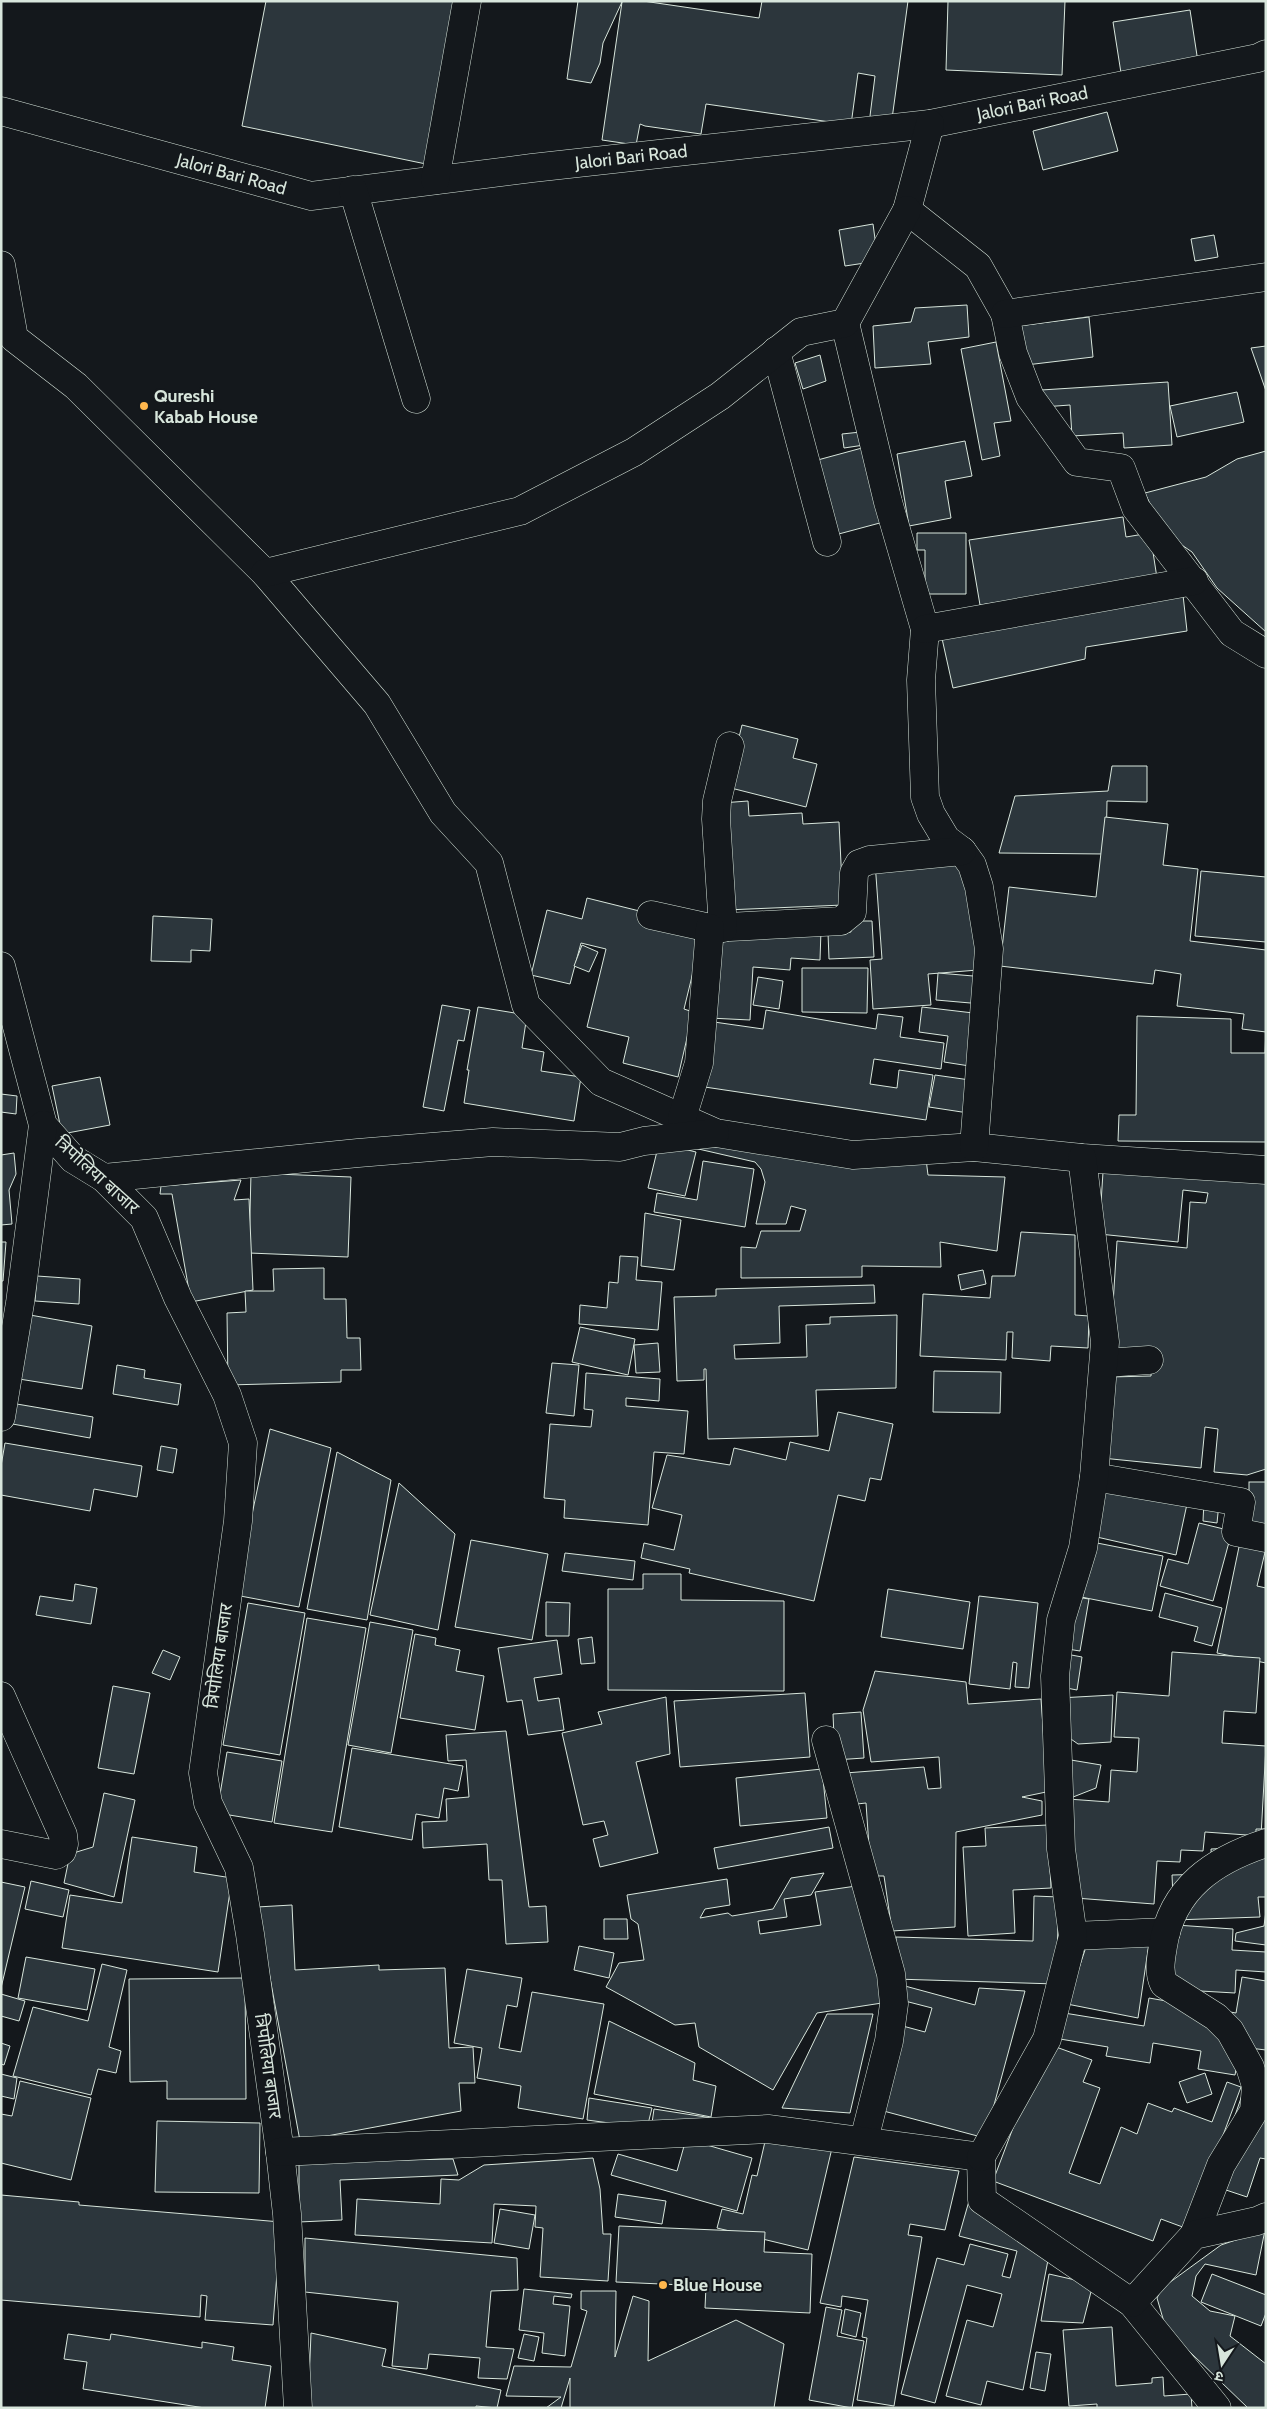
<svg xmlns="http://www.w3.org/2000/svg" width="1267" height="2409" viewBox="0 0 1267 2409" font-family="Cabin,'Noto Sans Devanagari',sans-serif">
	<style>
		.building { fill: #2c363c; stroke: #d8e6dc }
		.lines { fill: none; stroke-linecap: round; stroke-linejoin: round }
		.street-casing { stroke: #d8e6dc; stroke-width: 29 }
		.street { stroke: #14181c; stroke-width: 28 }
		.poi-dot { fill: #ffb74d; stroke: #14181c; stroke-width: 2 }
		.labels { text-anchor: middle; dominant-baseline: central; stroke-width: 4; stroke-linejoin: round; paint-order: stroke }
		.street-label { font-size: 18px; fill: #d8e6dc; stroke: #14181c }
		.poi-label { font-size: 18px; font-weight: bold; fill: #d8e6dc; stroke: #14181c; text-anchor: start }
	</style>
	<rect width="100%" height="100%" fill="#14181c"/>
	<!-- building -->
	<g class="building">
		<path d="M266,1H459L426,164L242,126Z"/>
		<path d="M578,1H643L759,18L762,1H908L892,119L888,126L870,116L875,76L858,73L851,125L706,104L701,134L645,126L640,124L636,145L602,140L622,2L603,43L600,63L591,83L567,79Z"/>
		<path d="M948,1H1065L1062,75L946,70Z"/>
		<path d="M1190,10L1198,62L1121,73L1113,22Z"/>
		<path d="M1107,112L1118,151L1043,170L1033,131Z"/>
		<path d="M873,224L878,261L845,266L839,230Z"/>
		<path d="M1214,235L1218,257L1195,261L1191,239Z"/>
		<path d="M967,305L969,337L928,342L931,364L875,368L873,326L911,322L915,308Z"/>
		<path d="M1089,317L1093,357L1026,365L1018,326Z"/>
		<path d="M996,342L1011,421L994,423L1000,456L982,460L961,349Z"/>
		<path d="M1266,346V391L1251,348Z"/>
		<path d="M820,355L826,381L803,389L795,363Z"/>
		<path d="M1168,382L1172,445L1124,448L1123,433L1072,436L1070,405L1043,407L1041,390Z"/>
		<path d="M1237,392L1244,422L1177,437L1170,406Z"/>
		<path d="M870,431L871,444L844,448L842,434Z"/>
		<path d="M965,441L972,476L945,481L951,518L909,526L897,454Z"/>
		<path d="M873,445L891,520L835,535L814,461Z"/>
		<path d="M1266,451V632L1217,588L1192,552L1163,532L1145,493L1206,477L1237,459Z"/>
		<path d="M1123,517L1126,537L1150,533L1157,578L980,605L969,540Z"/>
		<path d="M917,533H966V594H925V550H917Z"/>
		<path d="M1183,595L1187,631L1086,647L1085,659L953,688L941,634Z"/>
		<path d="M742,725L798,739L793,758L817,764L806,807L727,787Z"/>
		<path d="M1112,766H1147V802L1107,801L1106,854L999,853L1015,796L1108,791Z"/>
		<path d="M748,801L749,816L802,813L803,824L839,822L843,905L726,910L721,803Z"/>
		<path d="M1105,817L1168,824L1163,865L1198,869L1190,941L1266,950V1032L1242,1029L1244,1014L1177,1006L1181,974L1155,970L1153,984L1000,966L1009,887L1096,897Z"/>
		<path d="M969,850L978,970L928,974L931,1005L873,1009L870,960L882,959L875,862Z"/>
		<path d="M1201,871L1266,877V942L1195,936Z"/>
		<path d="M587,898L704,927L684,1009L693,1012L678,1077L623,1063L629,1037L587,1027L606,949L581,943L570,984L531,975L547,910L582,919Z"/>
		<path d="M153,916L212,919L210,951L191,950V962L151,961Z"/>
		<path d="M850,921H872L874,957L829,959L828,933L851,932Z"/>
		<path d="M821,930L820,960L791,958L790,970L753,967L750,1020L709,1018L714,931Z"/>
		<path d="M582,945L598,952L589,972L574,966Z"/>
		<path d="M802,968H868L867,1013L802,1012Z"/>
		<path d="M938,973L985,977L982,1004L936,1000Z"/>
		<path d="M758,977L783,981L779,1009L753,1005Z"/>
		<path d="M442,1005L470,1010L464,1041L458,1040L444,1111L423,1107Z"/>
		<path d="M478,1007L527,1015L522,1048L544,1052L541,1071L581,1077L574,1121L464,1103L469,1070H467Z"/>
		<path d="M922,1007L982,1014L976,1067L944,1062L948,1036L919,1032Z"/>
		<path d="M766,1010L876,1029L878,1014L903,1017L900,1037L944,1043L941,1069L874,1059L870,1084L897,1088L899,1070L933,1075L926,1120L698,1086L707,1021L763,1029Z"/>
		<path d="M1137,1016L1231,1019V1053H1265L1266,1027V1142L1118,1141L1119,1115H1136Z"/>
		<path d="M935,1075L977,1081L975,1114L929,1107Z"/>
		<path d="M100,1077L110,1125L62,1134L52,1086Z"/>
		<path d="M1,1094L17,1096L16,1114L1,1112Z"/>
		<path d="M702,1137L926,1159L928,1175L1005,1177L997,1251L940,1242L941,1267L862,1266V1277L741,1278V1247L756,1248L761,1231H800L806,1210L791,1206L786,1224H756L765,1182L761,1169L755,1162L694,1148Z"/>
		<path d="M659,1143L696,1152L685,1196L648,1188Z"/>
		<path d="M14,1153L16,1174L9,1190L12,1224L1,1225V1155Z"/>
		<path d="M703,1161L754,1169L745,1227L654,1212L657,1193L697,1200Z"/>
		<path d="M1103,1172L1266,1183V1469L1247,1475L1214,1472L1218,1429L1205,1427L1201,1468L1102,1458L1110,1377L1151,1376L1152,1351L1110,1352L1117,1241L1187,1248L1190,1202L1206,1203L1208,1193L1183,1190L1178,1242L1099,1234Z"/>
		<path d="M251,1173L351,1177L348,1257L249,1253Z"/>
		<path d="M241,1180L234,1200L249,1199L253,1290L191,1302L172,1194H160L161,1186Z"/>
		<path d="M645,1213L681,1220L674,1270L641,1266Z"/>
		<path d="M1021,1232L1075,1235V1315L1089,1316L1088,1348L1051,1346L1050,1361L1012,1358L1013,1332H1007L1006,1360L920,1356L923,1294L990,1298L992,1276H1015Z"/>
		<path d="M1,1242H6L3,1281H1Z"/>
		<path d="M620,1256L638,1257L636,1280L662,1282L658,1330L579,1324L580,1305L607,1308L609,1282L618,1283Z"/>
		<path d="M324,1268V1299H346L347,1338H360L361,1370H341V1382L228,1385L227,1313L246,1312L245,1291H274L273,1269Z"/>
		<path d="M983,1270L986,1284L961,1290L958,1275Z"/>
		<path d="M37,1276L80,1279L79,1304L35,1301Z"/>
		<path d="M874,1285L875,1303L779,1306L780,1343L734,1345L735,1359L807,1357L806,1325L830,1324V1317L897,1315L896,1388L816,1390L818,1436L708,1439L706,1369H704V1380L677,1381L674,1297L716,1296V1289Z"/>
		<path d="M30,1315L92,1326L82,1389L19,1379Z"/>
		<path d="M580,1327L635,1339L628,1375L572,1362Z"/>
		<path d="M658,1343L660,1372L636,1373L634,1345Z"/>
		<path d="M552,1363L579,1365L574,1416L546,1413Z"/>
		<path d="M117,1365L145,1370L144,1378L181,1384L178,1405L113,1394Z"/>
		<path d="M934,1371L1001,1372L1000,1413L933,1412Z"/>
		<path d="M586,1373L660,1379L659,1401L626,1398V1406L688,1411L684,1454L654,1452L648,1525L564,1518L565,1500L544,1498L550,1424L591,1427L593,1410L584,1409Z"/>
		<path d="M11,1403L93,1417L90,1438L7,1423Z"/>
		<path d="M838,1412L893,1424L881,1480L870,1478L865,1501L838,1495L814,1601L689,1573L690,1569L641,1558L644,1543L674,1550L682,1515L652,1508L667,1455L730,1465L734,1448L786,1460L790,1442L829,1451Z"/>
		<path d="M270,1429L331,1448L299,1607L235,1595Z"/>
		<path d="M5,1443L142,1466L137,1497L94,1489L90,1511L1,1495V1466Z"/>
		<path d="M161,1446L177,1449L173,1473L157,1470Z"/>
		<path d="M337,1452L391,1480L367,1620L307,1609Z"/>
		<rect x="1249" y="1482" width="17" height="43"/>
		<path d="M399,1483L455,1534L438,1630L370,1615Z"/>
		<path d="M1099,1485L1187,1504L1176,1555L1088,1535Z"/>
		<path d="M1204,1501L1219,1503L1217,1523L1203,1521Z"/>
		<path d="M1199,1523L1232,1531L1213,1601L1160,1586L1168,1559L1188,1564Z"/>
		<path d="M471,1540L548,1554L532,1640L455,1627Z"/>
		<path d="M1087,1541L1163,1556L1152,1611L1076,1596Z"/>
		<path d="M1240,1542L1266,1548L1257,1586L1266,1588V1663L1217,1653Z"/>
		<path d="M565,1553L635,1561L633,1580L562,1571Z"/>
		<path d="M643,1574H681V1600L784,1601V1691L608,1690V1589H643Z"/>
		<path d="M75,1584L97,1588L91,1624L36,1615L40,1596L73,1601Z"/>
		<path d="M888,1589L970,1602L963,1649L881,1637Z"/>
		<path d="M1165,1593L1222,1608L1212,1646L1194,1641L1198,1627L1159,1617Z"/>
		<path d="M979,1596L1038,1603L1029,1688L1015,1687L1017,1663L1013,1662L1010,1689L969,1684Z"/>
		<path d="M1070,1596L1089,1599L1080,1651L1061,1648Z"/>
		<path d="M546,1602L570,1603L569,1636H546Z"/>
		<path d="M248,1603L305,1613L280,1755L223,1745Z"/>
		<path d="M307,1618L366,1628L332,1832L274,1823Z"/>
		<path d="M370,1622L413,1630L391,1753L348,1745Z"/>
		<path d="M415,1634L436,1638L435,1645L460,1650L456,1671L484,1676L475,1730L400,1718Z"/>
		<path d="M592,1637L595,1663L581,1664L578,1639Z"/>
		<path d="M557,1640L562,1674L534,1678L538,1701L559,1698L564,1730L528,1735L522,1700L507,1702L498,1648Z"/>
		<path d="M163,1650L180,1657L170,1680L152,1673Z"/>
		<path d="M1172,1652L1260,1658L1256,1713L1224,1711L1222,1743L1266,1746L1261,1836L1205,1832L1203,1851L1181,1850L1180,1862L1157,1861L1154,1904L1062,1897L1068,1799L1109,1802L1111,1770L1137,1772L1139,1738L1114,1737L1117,1692L1169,1696Z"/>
		<path d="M1066,1654L1082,1657L1077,1690L1061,1687Z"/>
		<path d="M875,1671L966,1682L968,1704L1041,1699L1045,1755L1051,1791L1022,1797L1042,1801V1815L956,1832L955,1927L892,1931L884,1876H871L866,1803L848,1805L845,1773L924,1767L928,1789L941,1788L939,1757L871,1762L863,1710Z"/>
		<path d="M113,1686L150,1693L134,1774L98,1768Z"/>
		<path d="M805,1693L810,1757L680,1767L674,1701Z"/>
		<path d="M1113,1695L1111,1742L1078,1744L1061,1732L1059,1698Z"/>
		<path d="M666,1697L670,1754L636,1762L658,1853L600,1867L593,1839L608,1835L604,1821L583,1825L562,1733L602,1724L598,1712Z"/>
		<path d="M861,1712L864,1758L835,1760L833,1714Z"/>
		<path d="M506,1731L529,1907L546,1906L548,1942L506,1944L502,1880H489L487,1844L423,1848L422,1822L447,1821L446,1799L469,1797L466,1760L448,1761L446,1735Z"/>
		<path d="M352,1748L463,1766L458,1791L444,1788L439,1818L416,1814L412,1840L339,1827Z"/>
		<path d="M227,1752L282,1761L272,1822L217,1813Z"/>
		<path d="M1071,1760L1101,1765L1096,1788L1068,1799Z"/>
		<path d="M822,1769L827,1818L740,1826L736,1778Z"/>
		<path d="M104,1793L135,1800L114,1897L64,1883L70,1854L93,1847Z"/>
		<path d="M1048,1825L1051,1888L1013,1890L1015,1933L968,1936L963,1847L986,1846L985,1828Z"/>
		<path d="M829,1827L833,1848L718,1869L714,1848Z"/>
		<path d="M1256,1829H1266V1897H1258L1260,1917L1174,1920L1172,1875L1212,1874L1211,1849L1256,1847Z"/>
		<path d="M132,1837L197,1847L194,1872L232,1878L218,1972L62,1948L70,1895L122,1903Z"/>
		<path d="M824,1873L811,1895L784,1899L787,1917L758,1921L760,1934L821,1925L815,1892L863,1885L882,2003L817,2013L773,2090L699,2047L695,2023L675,2025L606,1987L619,1963L644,1960L638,1924L631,1919L627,1895L727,1879L730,1905L705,1909L700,1918L728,1913L732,1916L773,1909L791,1878Z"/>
		<path d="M31,1881L69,1890L63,1917L25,1909Z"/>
		<path d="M1,1882L25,1887L1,1988Z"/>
		<path d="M1034,1896L1059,1897L1056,1984L895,1979L896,1937L1033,1941Z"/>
		<path d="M292,1905L295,1970L379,1965V1970L445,1968L449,2048L473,2047L475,2083H459L461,2111L300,2141L257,1907Z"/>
		<path d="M1266,1911V1945L1235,1941L1236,1933L1264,1926Z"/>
		<path d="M604,1919H627L628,1939H604Z"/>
		<path d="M1162,1924L1233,1929L1232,1950L1266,1952V1972L1236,1970L1235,1993L1183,1990L1158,1992Z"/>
		<path d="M1149,1943L1138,2018L1067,2004L1086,1947Z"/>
		<path d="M579,1946L614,1953L609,1978L574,1970Z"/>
		<path d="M26,1957L95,1969L87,2010L18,1998Z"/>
		<path d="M102,1964L127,1970L109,2047L121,2051L116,2073L98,2069L91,2095L13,2076L33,2007L88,2021Z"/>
		<path d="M467,1969L522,1978L517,2007L507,2005L499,2048L521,2052L532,1992L604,2004L583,2119L518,2108L521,2086L477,2078L482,2048L454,2043Z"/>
		<path d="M1242,1977L1266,1981V2050L1249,2048L1250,2038L1242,2036L1235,2075L1198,2069L1201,2051L1153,2043L1150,2063L1106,2056L1108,2047L1054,2038L1058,2012L1144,2026L1149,1998L1236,2013Z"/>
		<path d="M245,1978L246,2099H167V2081L130,2082L129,1979Z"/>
		<path d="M905,1986L975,2005L979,1988L1025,1991L985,2138L876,2109L899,2025L925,2032L932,2008L901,2000Z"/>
		<path d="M1,1994L25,2001L19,2021L1,2016Z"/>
		<path d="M827,2014H873L850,2113L782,2108Z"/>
		<path d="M609,2021L695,2063L693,2080L716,2086L711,2117L594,2094Z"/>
		<path d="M1,2043L10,2046L4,2065L1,2064Z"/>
		<path d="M1045,2043L1092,2060L1083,2082L1100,2088L1069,2173L1100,2184L1121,2127L1137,2134L1148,2103L1172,2112L1174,2108L1212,2122L1227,2082L1241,2087L1188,2229L1161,2219L1153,2241L993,2181Z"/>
		<path d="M1250,2072L1266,2077V2159L1260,2158L1247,2197L1211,2185Z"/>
		<path d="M1205,2073L1212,2094L1187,2103L1179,2082Z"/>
		<path d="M1,2074L17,2078L14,2099L1,2096Z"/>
		<path d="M20,2081L91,2098L71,2180L1,2163V2114L12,2116Z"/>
		<path d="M589,2098L652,2108L647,2128L587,2120Z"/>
		<path d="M654,2109L712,2118L706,2129L651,2130Z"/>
		<path d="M157,2121L260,2123L259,2193L155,2192Z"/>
		<path d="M767,2133L832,2148L808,2250L717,2228L722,2209L743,2214L752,2175L757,2176Z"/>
		<path d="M686,2139L752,2158L737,2211L611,2175L618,2154L677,2171Z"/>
		<path d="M854,2157L959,2171L945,2230L910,2224L908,2235L922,2237L894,2406L857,2400L867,2338L862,2337L868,2300L842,2296L841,2307L820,2303Z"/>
		<path d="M593,2158L600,2189L603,2234H611L608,2281L540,2277L543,2228L535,2227L536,2206L494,2204L492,2243L355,2235L357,2199L440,2204L441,2179L459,2180L484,2165Z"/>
		<path d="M453,2159L458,2175L340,2180L342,2220L299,2222V2162Z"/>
		<path d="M618,2194L666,2201L662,2224L615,2217Z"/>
		<path d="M1,2195L79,2202V2205L281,2222L273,2325L205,2320L207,2296L201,2295L200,2317L1,2300Z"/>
		<path d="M969,2201L1048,2260L1023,2390L987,2381L981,2405L946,2396L967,2320L993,2327L1002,2294L967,2285L935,2403L901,2394L937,2258L964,2265L970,2244L1008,2254L1002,2276L1010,2278L1017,2251L959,2236Z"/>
		<path d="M500,2209L535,2215L529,2249L494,2243Z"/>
		<path d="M619,2226L765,2232L764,2252L812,2254L810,2313L705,2308L706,2286L616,2282Z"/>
		<path d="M1265,2230L1256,2275L1205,2264L1196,2276L1192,2296L1210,2311L1235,2316L1230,2336L1266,2364V2408H1248L1166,2329L1157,2298L1162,2288L1221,2245Z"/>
		<path d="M305,2238L517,2258L518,2290L491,2291L486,2347L514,2349L507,2379L478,2378L480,2358L429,2354L427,2369L392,2366L398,2302L305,2292Z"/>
		<path d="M1049,2274L1093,2284L1083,2323L1041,2321Z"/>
		<path d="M1212,2274L1266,2295V2313L1261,2326L1201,2302Z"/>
		<path d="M524,2289L572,2294L571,2298L554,2296L553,2304L570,2306L565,2356L542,2353L544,2333L519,2330Z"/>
		<path d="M581,2291H616L615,2357L633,2296L649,2301L648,2361L736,2320L784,2344L774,2408H570V2378L561,2408H546L561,2397L506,2396L514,2366L571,2367L587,2311L581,2309Z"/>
		<path d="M826,2307L842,2310L837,2336L864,2341L852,2408L809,2400Z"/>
		<path d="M845,2309L861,2313L856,2337L841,2333Z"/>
		<path d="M1112,2327L1116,2386L1152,2383V2378L1163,2377L1164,2396L1191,2394L1192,2408H1097V2404L1069,2406L1063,2330Z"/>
		<path d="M311,2333L386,2349L382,2366L501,2390L497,2408L476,2406V2408H308Z"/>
		<path d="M68,2334L110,2340L111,2334L202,2348V2342L234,2347L232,2360L271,2366L265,2408H205L83,2389L87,2362L64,2359Z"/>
		<path d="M524,2334L539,2337L534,2361L518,2358Z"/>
		<path d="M1036,2352L1051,2354L1045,2391L1030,2388Z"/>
	</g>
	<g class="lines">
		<defs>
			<g id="street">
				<path id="s1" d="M1,111L311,196L532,168L930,124L1258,58L1266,54"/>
				<path d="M930,124L907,210L978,266L1005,314L1013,353L1030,397L1077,462L1121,468L1136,508L1232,633L1266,654"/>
				<path d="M435,180L467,1"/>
				<path d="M353,190L416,399"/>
				<path d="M1,265L14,338L76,386L265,573L377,704L443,813L489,863L526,1005L601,1082L716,1133L853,1155L974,1147L1082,1158L1266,1170"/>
				<path d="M1005,314L1266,277"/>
				<path d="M845,323L888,502L925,629L921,680L925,797L931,814L946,839L962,851L972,865L979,887L989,949L974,1147"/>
				<path d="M776,351L827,542"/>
				<path d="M265,573L520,511L634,452L720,396L801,332L845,323L907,210"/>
				<path d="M925,629L1194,581"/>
				<path d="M651,915L710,928L841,921L852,912L854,873L859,864L870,860L962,851"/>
				<path d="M723,928L716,819L717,801L730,746"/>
				<path d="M1,966L43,1125L73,1159L104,1178L144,1218L178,1298L227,1395L243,1443L238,1521L203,1773L208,1803L239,1868L250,1934L280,2152L287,2214L298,2408"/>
				<path d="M682,1118L699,1063L710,928"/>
				<path d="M104,1178L358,1153L493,1142L620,1147L644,1141L715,1133"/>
				<path d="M1105,1363L1149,1360"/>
				<path d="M1,1417L20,1303L43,1125"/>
				<path d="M1094,1477L1241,1502L1236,1532L1266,1538"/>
				<path d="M1,1696L63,1835L64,1844L62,1851L56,1855L1,1844"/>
				<path d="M826,1740L891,1974L894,2004L889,2041L864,2140"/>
				<path d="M1073,1936L1166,1932"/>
				<path d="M280,2152L768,2129L981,2157L982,2200L1132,2303L1217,2408"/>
				<path d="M981,2157L1047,2039L1073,1936L1061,1849L1055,1676L1061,1620L1083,1548L1094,1477L1105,1342L1082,1158"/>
				<path d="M1194,2235L1221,2165L1254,2111L1256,2086L1250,2067L1230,2031L1216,2017L1164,1984C1158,1971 1161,1959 1163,1946C1172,1888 1214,1860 1266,1843"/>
				<path d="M1132,2303L1194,2235L1257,2221L1266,2217"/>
			</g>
		</defs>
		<!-- street casing -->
		<use href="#street" class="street-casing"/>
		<!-- street -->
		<use href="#street" class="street"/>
	</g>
	<!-- markers -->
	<g class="poi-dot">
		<circle cx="144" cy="406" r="5"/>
		<circle cx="663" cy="2285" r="5"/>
	</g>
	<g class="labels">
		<!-- street labels -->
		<g class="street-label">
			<text stroke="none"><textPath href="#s1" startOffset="1049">Jalori Bari Road</textPath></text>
			<text stroke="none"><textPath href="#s1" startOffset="644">Jalori Bari Road</textPath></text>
			<text stroke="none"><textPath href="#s1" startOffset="239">Jalori Bari Road</textPath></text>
			<text transform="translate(97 1175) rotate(42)">त्रिपोलिया बाजार</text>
			<text transform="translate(219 1656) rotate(-82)">त्रिपोलिया बाजार</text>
			<text transform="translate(268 2066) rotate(82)">त्रिपोलिया बाजार</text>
		</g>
		<!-- poi labels -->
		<g class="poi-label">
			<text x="154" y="396">Qureshi<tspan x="154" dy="21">Kabab House</tspan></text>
			<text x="673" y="2285">Blue House</text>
		</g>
	</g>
	<!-- border -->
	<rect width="1267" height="2409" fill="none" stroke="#d8e6dc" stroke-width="5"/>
	<!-- north arrow -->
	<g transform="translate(1222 2364) rotate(192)" stroke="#14181c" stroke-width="4" paint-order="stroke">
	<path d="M0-4L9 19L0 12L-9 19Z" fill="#d8e6dc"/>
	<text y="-8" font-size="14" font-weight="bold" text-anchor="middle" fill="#d8e6dc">उ</text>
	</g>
</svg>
